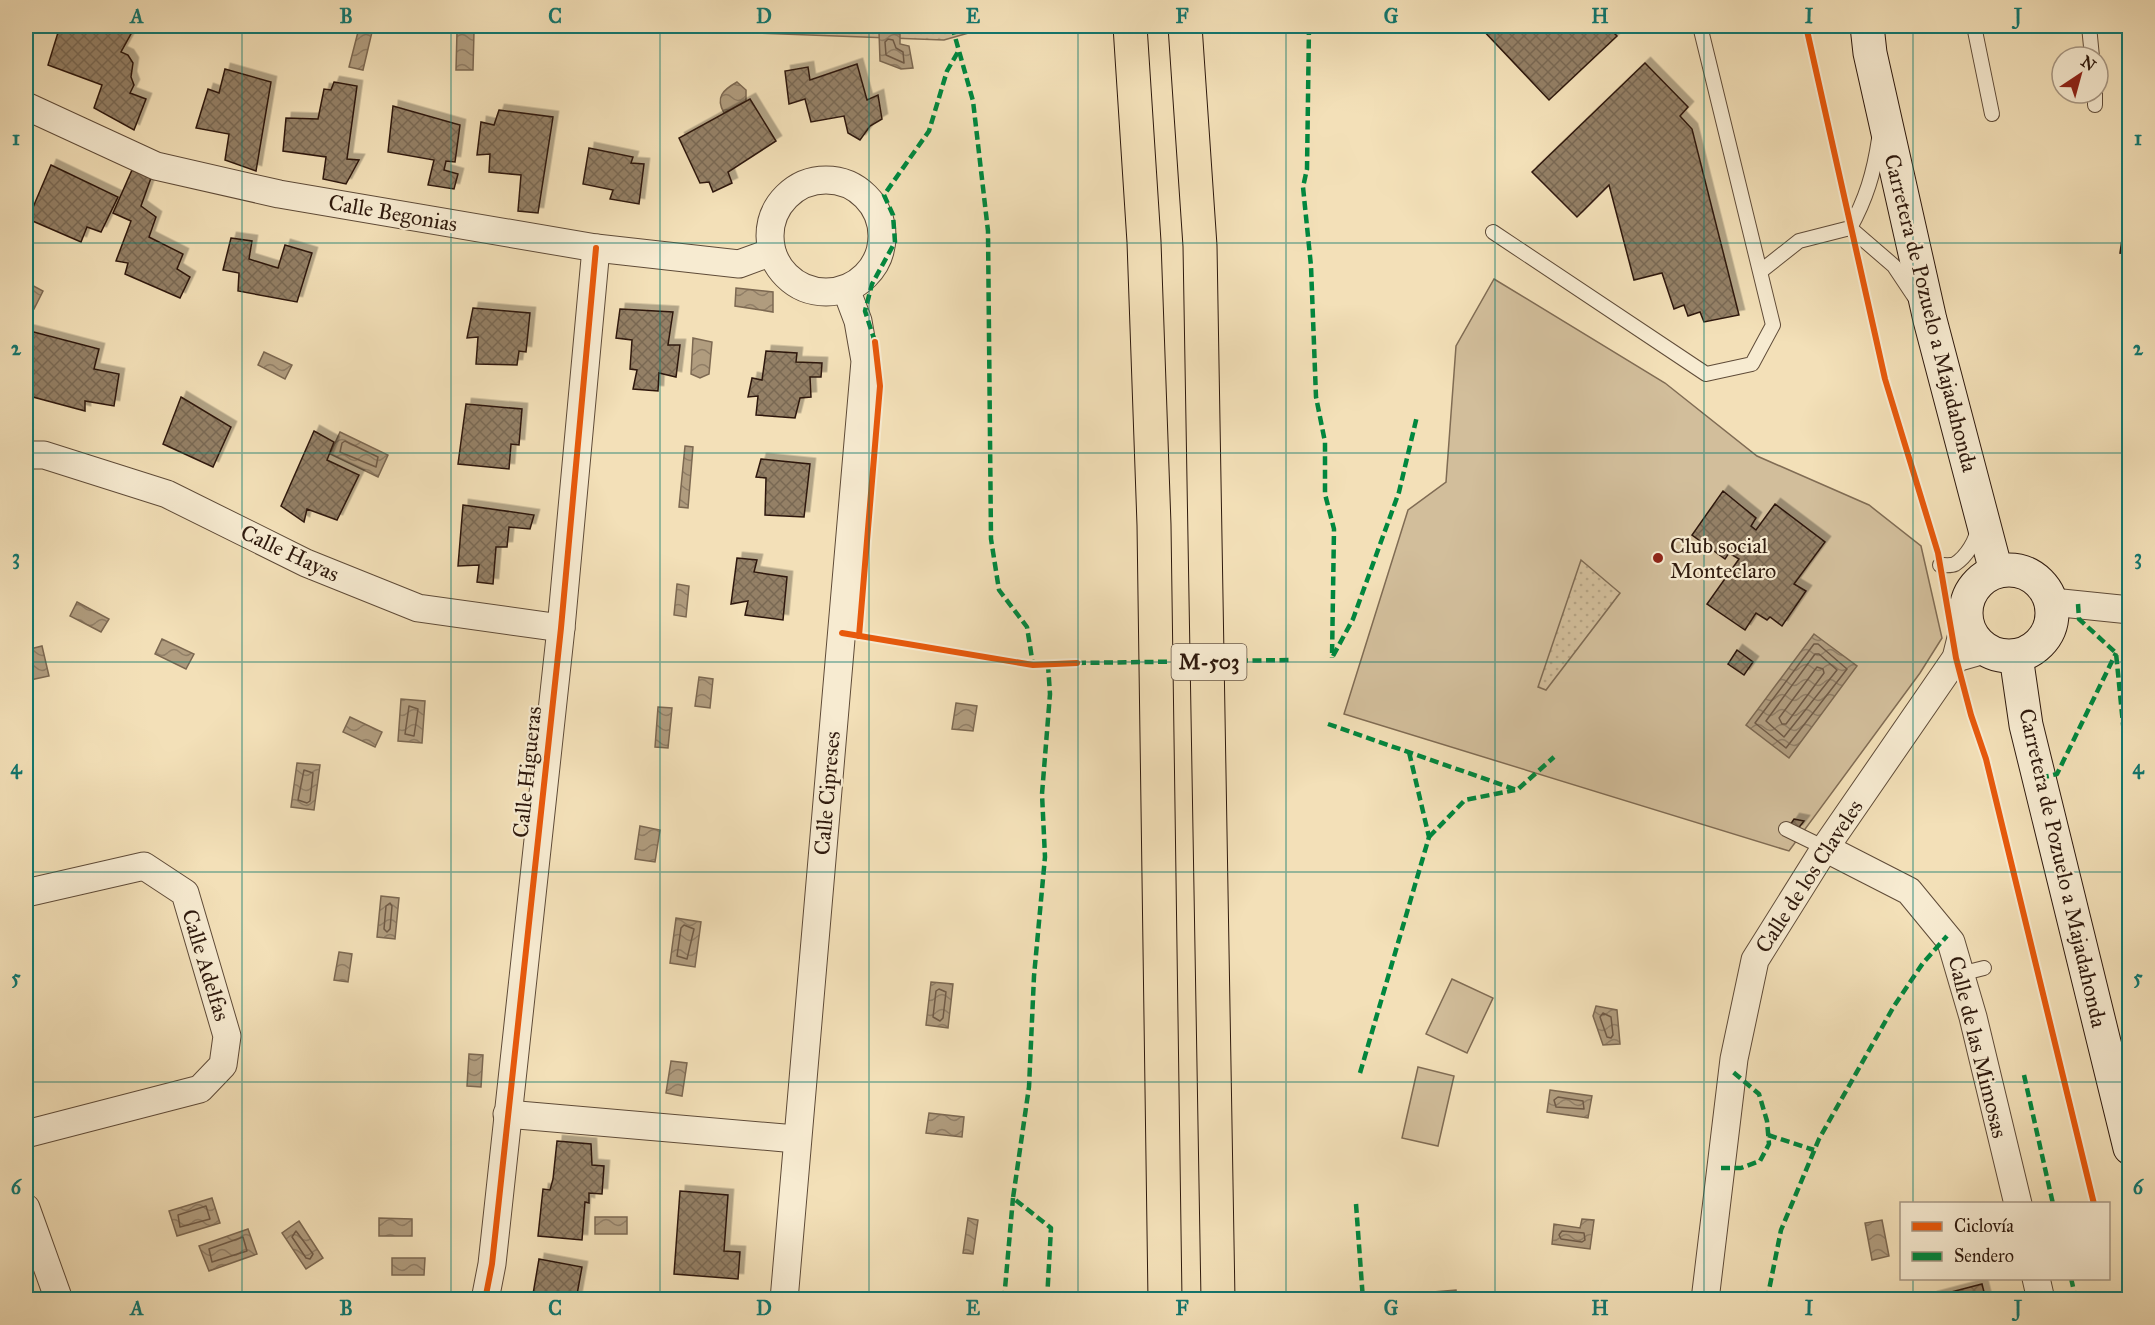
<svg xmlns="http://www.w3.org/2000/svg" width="2155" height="1325" viewBox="0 0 2155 1325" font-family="'IM FELL Great Primer',serif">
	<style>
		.grass { fill: #d2be9b; stroke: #806c54; stroke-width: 1.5 }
		.park { fill: url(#park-dots); stroke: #806c54; stroke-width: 1.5 }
		.water { fill: url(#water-waves); stroke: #7c6851; stroke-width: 1.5 }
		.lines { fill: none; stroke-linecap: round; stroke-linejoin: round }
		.shore { stroke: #6f5a46; stroke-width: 1.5 }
		.building { fill: url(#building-cross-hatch); stroke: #2e190d; stroke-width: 1.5; filter: url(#shadow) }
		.lane-casing { stroke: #5f4b38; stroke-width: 16 }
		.street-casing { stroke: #5f4b38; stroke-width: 29 }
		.secondary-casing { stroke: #2e190d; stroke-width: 35 }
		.highway-casing { stroke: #2e190d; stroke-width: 35 }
		.lane { stroke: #f7ebd1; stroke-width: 14 }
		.street { stroke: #f7ebd1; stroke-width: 27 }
		.secondary { stroke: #f7ebd1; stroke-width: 33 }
		.highway { stroke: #f3e0b8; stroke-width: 33 }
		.quiet { stroke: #00873e; stroke-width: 4.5; stroke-dasharray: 9 4.5; stroke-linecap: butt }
		.cycleway-casing { stroke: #f7ebd1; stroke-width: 10 }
		.cycleway { stroke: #e8590c; stroke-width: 6 }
		.grid { fill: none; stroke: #0f766e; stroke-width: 1.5; stroke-opacity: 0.55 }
		.poi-dot { fill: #8f2418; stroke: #f7ebd1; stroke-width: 2 }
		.labels { text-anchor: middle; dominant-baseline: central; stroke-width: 4.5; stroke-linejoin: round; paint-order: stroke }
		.shield { fill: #f7ebd1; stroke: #6a5848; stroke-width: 1.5 }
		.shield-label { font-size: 21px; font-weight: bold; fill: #2e190d }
		.street-label { font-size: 22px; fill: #2e190d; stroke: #f7ebd1 }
		.poi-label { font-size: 22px; fill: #2e190d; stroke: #f7ebd1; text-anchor: start }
		.neatline { fill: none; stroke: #0f766e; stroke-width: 2 }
		.grid-label { font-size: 20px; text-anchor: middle; font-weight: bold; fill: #0f766e }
	</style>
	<defs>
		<pattern id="park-dots" width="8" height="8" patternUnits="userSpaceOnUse" patternTransform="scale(1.5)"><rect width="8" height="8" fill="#d2be9b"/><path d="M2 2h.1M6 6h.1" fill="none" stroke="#b5a384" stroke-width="1.8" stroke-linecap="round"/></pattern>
		<pattern id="water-waves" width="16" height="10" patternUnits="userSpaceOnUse" patternTransform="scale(1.5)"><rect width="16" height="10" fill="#b09c7e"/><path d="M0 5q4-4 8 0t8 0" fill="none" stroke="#907e66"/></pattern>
		<pattern id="building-cross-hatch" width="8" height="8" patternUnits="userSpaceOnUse" patternTransform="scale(1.5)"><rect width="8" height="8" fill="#948066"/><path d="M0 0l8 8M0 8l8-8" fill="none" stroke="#796852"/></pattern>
		<filter id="shadow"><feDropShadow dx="5.5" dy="-5.5" stdDeviation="0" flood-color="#0004"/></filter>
	</defs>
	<rect width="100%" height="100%" fill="#f3e0b8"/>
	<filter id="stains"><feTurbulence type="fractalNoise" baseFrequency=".00333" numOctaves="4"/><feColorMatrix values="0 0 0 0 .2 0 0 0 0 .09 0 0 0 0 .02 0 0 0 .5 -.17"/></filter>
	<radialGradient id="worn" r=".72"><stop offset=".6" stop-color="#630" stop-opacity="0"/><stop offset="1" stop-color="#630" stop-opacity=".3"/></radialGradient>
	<!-- grass -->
	<g class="grass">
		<path d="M1494,279L1665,383L1757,456L1869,505L1921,546L1942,638L1920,673L1789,851L1344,714L1408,510L1446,482L1456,346Z"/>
		<path d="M1452,979L1493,998L1467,1053L1426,1034Z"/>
		<path d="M1418,1067L1454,1076L1438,1146L1402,1138Z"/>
		<path d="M1456,1290L1457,1299H1385V1296Z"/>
	</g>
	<!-- park -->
	<g class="park">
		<path d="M564,26H993L944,40Z"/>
		<path d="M1581,560L1620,593L1546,690L1538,687Z"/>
	</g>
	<!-- water -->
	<g class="water">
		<path d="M359,28L372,32L363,70L349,67Z"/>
		<path d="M457,31L474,32L473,70H456Z"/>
		<path d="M879,32L900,34V44L909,46L913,68L901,69L880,61Z"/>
		<path d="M737,82L746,90V101L724,113C715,97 723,90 737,82Z"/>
		<path d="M26,282L43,291L34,309L26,305Z"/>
		<path d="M736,288L773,292V312L735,306Z"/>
		<path d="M693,338L712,342L709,374L700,378L691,374Z"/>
		<path d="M264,352L292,365L285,379L258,365Z"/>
		<path d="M340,432L388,455L378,477L330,454Z"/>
		<path d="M685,446L693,447L688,508L679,507Z"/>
		<path d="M677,584L689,586L686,617L674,615Z"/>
		<path d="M77,602L109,619L101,632L70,616Z"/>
		<path d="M1814,634L1857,666L1789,758L1746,725Z"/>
		<path d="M162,639L194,654L186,669L155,654Z"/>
		<path d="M42,646L49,676L30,680L26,650Z"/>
		<path d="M699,677L713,679L710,708L695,706Z"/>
		<path d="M401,699L425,701L422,743L398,741Z"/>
		<path d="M956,703L977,706L973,731L952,729Z"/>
		<path d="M658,707L672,708L668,748L655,747Z"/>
		<path d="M350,717L382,732L375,747L343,732Z"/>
		<path d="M297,763L320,765L314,810L291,807Z"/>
		<path d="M640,826L660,830L655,862L635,859Z"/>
		<path d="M381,896L399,898L395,939L377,937Z"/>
		<path d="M676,918L701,922L695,967L670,963Z"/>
		<path d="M339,952L352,954L348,982L334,980Z"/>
		<path d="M931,982L953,984L948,1028L926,1025Z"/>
		<path d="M1596,1006L1617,1010L1620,1044L1603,1045L1593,1016Z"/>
		<path d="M469,1054L483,1055L481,1087L467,1086Z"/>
		<path d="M671,1061L687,1063L682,1096L666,1093Z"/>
		<path d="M1550,1090L1592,1096L1588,1118L1547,1112Z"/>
		<path d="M929,1113L964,1117L962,1137L926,1133Z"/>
		<path d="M212,1198L220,1223L177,1236L169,1211Z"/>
		<rect x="595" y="1217" width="32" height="17"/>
		<path d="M379,1218L412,1219V1236H379Z"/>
		<path d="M968,1218L978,1220L973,1254L963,1253Z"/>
		<path d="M1582,1219L1594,1220L1590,1249L1552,1244L1554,1224L1580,1228Z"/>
		<path d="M1882,1220L1889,1256L1872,1260L1865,1223Z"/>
		<path d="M299,1221L323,1258L306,1269L282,1233Z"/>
		<path d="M248,1229L257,1254L209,1271L199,1246Z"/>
		<path d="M392,1258H425L424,1275H392Z"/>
	</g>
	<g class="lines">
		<!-- shore -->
		<g class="shore">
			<path d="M888,39L893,40L896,48L903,52L904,63L886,55L885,42Z"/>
			<path d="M345,441L378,457L376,467L340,452L342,443Z"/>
			<path d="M1814,644H1818L1847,669L1786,748L1755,723Z"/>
			<path d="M1815,654H1819L1837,670L1784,737L1766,721Z"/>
			<path d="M1817,667L1823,669L1824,673L1786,724H1782L1779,718Z"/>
			<path d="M409,706L418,709L414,736L405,734Z"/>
			<path d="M304,770L313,773L310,801L307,803L298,800Z"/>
			<path d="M390,903L392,906L390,929L387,932L384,929L386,906Z"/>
			<path d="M684,925L694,929L687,959L677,956L681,928Z"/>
			<path d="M939,989L946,992L943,1018L940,1021L933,1017L936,991Z"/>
			<path d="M1603,1013L1611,1017L1613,1035L1611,1038L1607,1037L1600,1017Z"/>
			<path d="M1558,1097L1583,1101L1584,1109L1556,1107L1554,1100Z"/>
			<path d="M206,1206L210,1219L180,1227L178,1215Z"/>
			<path d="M296,1231L313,1254L310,1259L306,1258L292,1237Z"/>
			<path d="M1562,1231L1584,1233L1585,1240L1582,1242L1561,1239L1559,1235Z"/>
			<path d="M243,1237L247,1251L212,1262L209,1249Z"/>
		</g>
	</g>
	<!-- building -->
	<g class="building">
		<path d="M60,26H119L132,32L121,52L128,55L133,63L131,77L134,85L130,93L146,99L134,130L94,108L102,85L48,65Z"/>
		<path d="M1479,26H1607L1617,36L1549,100Z"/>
		<path d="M1645,63L1688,107L1680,116L1692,129L1739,315L1704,322L1700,312L1688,316L1684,305L1674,309L1662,273L1634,280L1609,185L1577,217L1532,172Z"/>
		<path d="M857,64L867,100L878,95L882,119L870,126L860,140L848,133L844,116L811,122L805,99L789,104L785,71L808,67L810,80Z"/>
		<path d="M225,69L271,82L256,171L225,160L229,134L196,128L208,89L219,93Z"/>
		<path d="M334,82L357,86L347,159L359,160L346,184L323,179L326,157L283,151L286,118L318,119L324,89L331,90Z"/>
		<path d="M750,99L776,141L728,172L732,183L713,192L709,182L700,183L679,138Z"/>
		<path d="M393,106L460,125L455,162L446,161L444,170L458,174L454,189L428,185L434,160L388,152Z"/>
		<path d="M499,110L553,117L538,213L518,211L521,175L489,172L490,154L477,155L481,122L494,125Z"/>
		<path d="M589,148L633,157L631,163L644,164L639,204L610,199L613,190L583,184Z"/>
		<path d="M51,165L118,197L101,232L87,227L81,242L28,219Z"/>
		<path d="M132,170L151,178L141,206L156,217L149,237L183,254L177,269L190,277L180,298L125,274L128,263L116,261L131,221L113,213Z"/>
		<path d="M2124,226H2130V254L2120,253Z"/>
		<path d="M231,238L252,241L249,259L278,268L285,245L312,253L297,302L238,291L239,273L223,270Z"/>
		<path d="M473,308L530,313L526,352L519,351L517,365L476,364L478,337L467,338Z"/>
		<path d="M620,309L673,312L668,345H680L676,377L659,373L658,391L633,389L637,370L630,369L632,340L616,338Z"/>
		<path d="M26,330L99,349L94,369L119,374L114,406L85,401V411L29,396L26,403Z"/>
		<path d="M766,351L797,353L796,362L822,363L821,377H810L811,397L800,398L795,418L756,415L758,396L748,397L752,378L762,380Z"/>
		<path d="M181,397L231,427L213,467L163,444Z"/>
		<path d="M466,404L522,409L519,445L511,444L509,469L458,464Z"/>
		<path d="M314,431L334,442L327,460L359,475L337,520L307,509L304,522L281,506Z"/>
		<path d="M761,459L810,464L804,517L765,515L766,478L756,477Z"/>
		<path d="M1723,491L1756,518L1751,526L1756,530L1775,504L1825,542L1794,584L1806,591L1782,626L1770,617L1767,620L1756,613L1745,630L1707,604L1739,559L1729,553L1725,559L1692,535Z"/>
		<path d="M463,505L534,515L530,529L509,527L507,547H496L493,584L477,582L479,565L458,566Z"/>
		<path d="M737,558L757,560L754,572L787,577L783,620L745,615L748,601L731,604Z"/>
		<path d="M1737,650L1753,662L1744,675L1728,664Z"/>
		<path d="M1794,819L1804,821L1797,830L1790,825Z"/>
		<path d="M557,1141L591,1144L592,1165L604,1166L602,1194L589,1193V1203L585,1202L582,1240L538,1236L543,1189L550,1190L553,1179Z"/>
		<path d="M680,1191L728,1195L724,1251L740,1252L738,1279L674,1274Z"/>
		<path d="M539,1259L582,1267L576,1300H532Z"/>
		<path d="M1982,1284L1986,1300H1933L1932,1297Z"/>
	</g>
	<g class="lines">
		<defs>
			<g id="lane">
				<path d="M1974,26L1992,114"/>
				<path d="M2089,26L2092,57"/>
				<path d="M2095,93V105"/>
				<path d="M1850,228L1894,266L1914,296"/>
				<path d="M1493,232L1706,374L1752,364L1773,325L1700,26"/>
				<path d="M1761,271L1799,241L1850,228C1866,199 1874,173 1879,139"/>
				<path d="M1940,565C1944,565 1951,566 1955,564C1966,557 1978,539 1977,527"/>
				<path d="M1786,829L1825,848"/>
				<path d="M1960,974L1984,968"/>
			</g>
			<g id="street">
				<path d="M26,106L156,166L279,194L596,248L739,264L772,252"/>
				<circle cx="826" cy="236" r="56"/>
				<path d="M26,455H44L167,494L306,563L418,608L561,628"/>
				<path d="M2052,602L2130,610"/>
				<path d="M1956,658L1984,650"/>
				<path d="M1825,848L1909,891L1951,942L1973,1017L2018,1204"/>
				<path d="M26,893L144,866L185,893L227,1036L223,1065L200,1089L26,1134"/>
				<path d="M507,1114L796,1139"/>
				<path d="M26,1208L59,1300"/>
				<path d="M2036,1278L2041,1300"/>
				<path d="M485,1300L492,1264L561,628L596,248"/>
				<path d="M784,1300L865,361L858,321L846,289"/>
				<path d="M1705,1300L1734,1059L1755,960L1825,848L1956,658L1966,618"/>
			</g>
			<g id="secondary">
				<path d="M1867,26L1870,53L1930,320L1996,571"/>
				<circle cx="2009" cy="613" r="43"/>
				<path d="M2016,656L2026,725L2130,1148"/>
			</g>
			<g id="highway">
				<path d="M1130,26L1144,242L1154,525L1165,1300"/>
				<path d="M1185,26L1200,246L1218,1300"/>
			</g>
		</defs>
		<!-- lane casing -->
		<use href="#lane" class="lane-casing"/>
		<!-- street casing -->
		<use href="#street" class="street-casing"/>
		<!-- secondary casing -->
		<use href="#secondary" class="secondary-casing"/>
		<!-- highway casing -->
		<use href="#highway" class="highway-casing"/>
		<!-- lane -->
		<use href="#lane" class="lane"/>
		<!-- street -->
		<use href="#street" class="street"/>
		<!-- secondary -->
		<use href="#secondary" class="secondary"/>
		<!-- highway -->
		<use href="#highway" class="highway"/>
		<!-- quiet -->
		<g class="quiet">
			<path d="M952,26L973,101L988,231L991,539L999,590L1027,627L1033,665"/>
			<path d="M1309,26L1307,169L1303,187L1311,266L1316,397L1325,442V494L1334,529L1332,658"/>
			<path d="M875,342L865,311L872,284L895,242L893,215L884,195L929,131L947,71L959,50"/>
			<path d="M2078,604L2079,619L2116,653L2130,795"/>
			<path d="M1333,656L1353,619L1399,492L1417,416"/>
			<path d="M1077,663L1292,660"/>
			<path d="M1328,724L1517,790L1554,757"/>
			<path d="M2040,778L2057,774L2116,653"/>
			<path d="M1429,837L1465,800L1515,790"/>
			<path d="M1360,1073L1429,837L1409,752"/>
			<path d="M2024,1075L2053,1204"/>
			<path d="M1768,1135L1814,1150"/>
			<path d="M1721,1168H1741L1760,1161L1769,1144L1767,1121L1759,1094L1733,1072"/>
			<path d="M1356,1204L1363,1300"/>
			<path d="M2071,1278L2076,1300"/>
			<path d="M1004,1300L1013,1198"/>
			<path d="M1047,1300L1051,1228L1013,1198L1029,1087L1034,976L1045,857L1042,794L1050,694L1048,665"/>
			<path d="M1767,1300L1781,1230L1819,1139L1894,1006L1923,963L1947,936"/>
		</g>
		<defs>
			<g id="cycleway">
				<path d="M1806,26L1885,379L1938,553L1956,658L1971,715L1986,759L2094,1204"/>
				<path d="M842,633L1033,665L1077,663"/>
				<path d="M859,636L880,386L875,342"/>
				<path d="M485,1300L492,1264L561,628L596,248"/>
			</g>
		</defs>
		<!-- cycleway casing -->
		<use href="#cycleway" class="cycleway-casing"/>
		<!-- cycleway -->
		<use href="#cycleway" class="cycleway"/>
	</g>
	<!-- grid -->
	<path class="grid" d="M242,26V1300M451,26V1300M660,26V1300M869,26V1300M1078,26V1300M1286,26V1300M1495,26V1300M1704,26V1300M1913,26V1204M26,243H2130M26,453H2130M26,662H2130M26,872H2130M26,1082H2130M1913,1278V1300"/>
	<!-- markers -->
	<circle class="poi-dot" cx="1658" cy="558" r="6"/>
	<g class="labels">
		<!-- shield labels -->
		<rect class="shield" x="1171.5" y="644" width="75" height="36" rx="4.5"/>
		<g class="shield-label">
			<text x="1209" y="662">M-503</text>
		</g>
		<!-- street labels -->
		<g class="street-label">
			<text transform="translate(393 213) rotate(10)">Calle Begonias</text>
			<text transform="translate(1931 313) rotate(76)">Carretera de Pozuelo a Majadahonda</text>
			<text transform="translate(290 553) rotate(25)">Calle Hayas</text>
			<text transform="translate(527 772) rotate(-84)">Calle Higueras</text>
			<text transform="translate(827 793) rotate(-85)">Calle Cipreses</text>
			<text transform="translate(2063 868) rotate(77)">Carretera de Pozuelo a Majadahonda</text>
			<text transform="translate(1809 876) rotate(-57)">Calle de los Claveles</text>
			<text transform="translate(206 965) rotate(73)">Calle Adelfas</text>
			<text transform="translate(1978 1047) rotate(76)">Calle de las Mimosas</text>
		</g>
		<!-- poi labels -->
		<g class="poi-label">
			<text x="1670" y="545">Club social<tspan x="1670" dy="25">Monteclaro</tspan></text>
		</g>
	</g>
	<!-- margin -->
	<rect width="2155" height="1325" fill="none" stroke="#f3e0b8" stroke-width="66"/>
	<!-- legend -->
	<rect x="1900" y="1202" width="210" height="78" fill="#f7ebd1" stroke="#a79783" stroke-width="1.5"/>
	<rect x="1912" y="1222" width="30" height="9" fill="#e8590c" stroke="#a79783" stroke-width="1.5"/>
	<text x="1954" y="1232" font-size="18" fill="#2e190d">Ciclovía</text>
	<rect x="1912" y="1252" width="30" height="9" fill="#00873e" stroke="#a79783" stroke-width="1.5"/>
	<text x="1954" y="1262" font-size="18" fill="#2e190d">Sendero</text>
	<!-- north arrow -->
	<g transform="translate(2080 75) rotate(36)"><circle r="28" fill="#f7ebd1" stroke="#a79783" stroke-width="1.5"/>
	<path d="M0-4.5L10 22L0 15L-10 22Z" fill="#8f2418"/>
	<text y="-9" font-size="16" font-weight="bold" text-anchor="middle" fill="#2e190d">N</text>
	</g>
	<rect x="33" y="33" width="2089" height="1259" class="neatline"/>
	<g class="grid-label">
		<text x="137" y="23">A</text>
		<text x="346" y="23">B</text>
		<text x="555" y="23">C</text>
		<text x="764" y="23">D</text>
		<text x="973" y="23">E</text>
		<text x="1182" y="23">F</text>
		<text x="1391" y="23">G</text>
		<text x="1600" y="23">H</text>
		<text x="1809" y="23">I</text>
		<text x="2018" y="23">J</text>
		<text x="16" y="145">1</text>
		<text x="2138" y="145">1</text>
		<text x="16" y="355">2</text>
		<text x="2138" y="355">2</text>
		<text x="16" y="564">3</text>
		<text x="2138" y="564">3</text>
		<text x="16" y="774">4</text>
		<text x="2138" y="774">4</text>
		<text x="16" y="984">5</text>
		<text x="2138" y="984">5</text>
		<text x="16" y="1194">6</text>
		<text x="2138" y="1194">6</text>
		<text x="137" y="1315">A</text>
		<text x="346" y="1315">B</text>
		<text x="555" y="1315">C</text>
		<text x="764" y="1315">D</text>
		<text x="973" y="1315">E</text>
		<text x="1182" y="1315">F</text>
		<text x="1391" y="1315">G</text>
		<text x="1600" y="1315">H</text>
		<text x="1809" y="1315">I</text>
		<text x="2018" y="1315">J</text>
	</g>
	<rect width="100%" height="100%" filter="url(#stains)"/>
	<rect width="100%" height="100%" fill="url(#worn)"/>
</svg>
